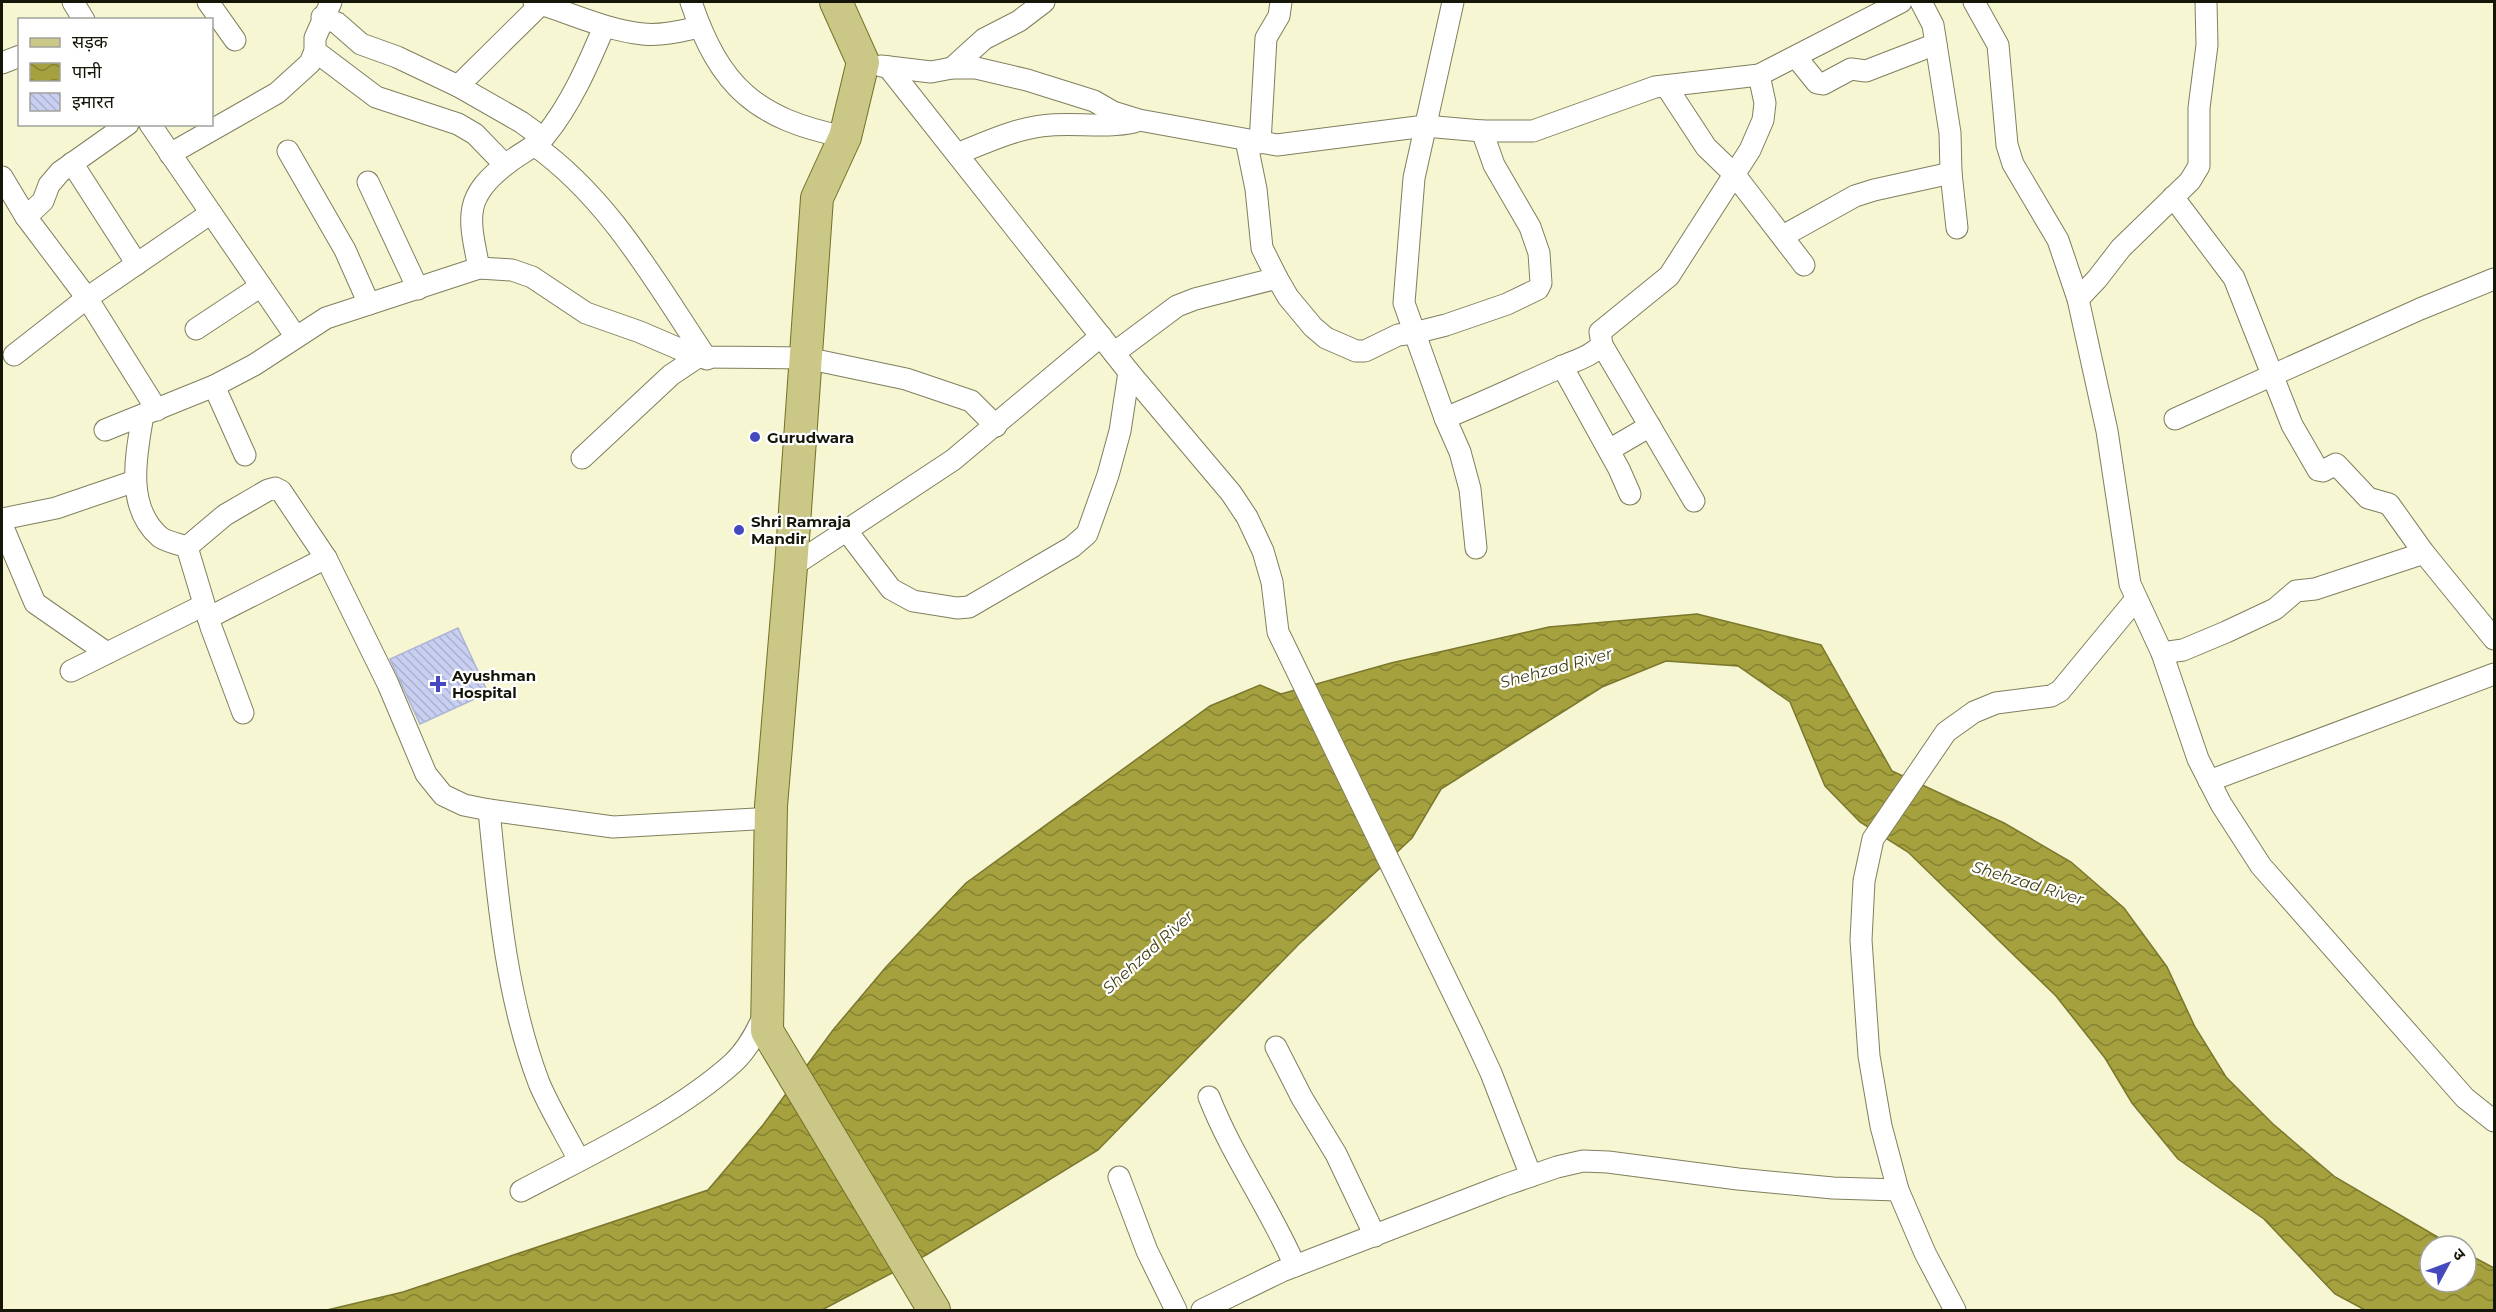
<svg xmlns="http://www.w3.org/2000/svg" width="2496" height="1312" viewBox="0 0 2496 1312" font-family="Montserrat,'Noto Sans Devanagari',sans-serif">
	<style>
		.water { fill: url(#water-waves); stroke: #7a772e; stroke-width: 1.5 }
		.building { fill: url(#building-back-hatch); stroke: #adb4d5; stroke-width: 1.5 }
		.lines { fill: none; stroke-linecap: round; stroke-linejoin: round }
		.minor-casing { stroke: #807f5e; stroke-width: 23 }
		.primary-casing { stroke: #737127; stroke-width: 34 }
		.minor { stroke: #fff; stroke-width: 21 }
		.primary { stroke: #cac787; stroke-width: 32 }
		.poi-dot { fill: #4449be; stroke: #fff; stroke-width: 2 }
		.labels { text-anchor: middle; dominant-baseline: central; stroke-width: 4.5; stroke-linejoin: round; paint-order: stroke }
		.poi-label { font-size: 15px; font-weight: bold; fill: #151508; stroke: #fff; text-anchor: start }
		.water-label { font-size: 16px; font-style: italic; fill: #413f16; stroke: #fff }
	</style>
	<defs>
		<pattern id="water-waves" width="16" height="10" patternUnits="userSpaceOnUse" patternTransform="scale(1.5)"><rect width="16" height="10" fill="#a5a13e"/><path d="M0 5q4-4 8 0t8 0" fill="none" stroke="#858232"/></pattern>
		<pattern id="building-back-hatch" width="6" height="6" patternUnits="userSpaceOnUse" patternTransform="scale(1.5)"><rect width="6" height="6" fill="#c8cff1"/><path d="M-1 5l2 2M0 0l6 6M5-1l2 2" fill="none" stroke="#abb1cd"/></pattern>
	</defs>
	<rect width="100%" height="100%" fill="#f6f6d2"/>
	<!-- water -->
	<path class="water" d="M1697,614L1821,645L1892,771L2004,823L2071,862L2124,908L2167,967L2195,1027L2226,1077L2273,1124L2335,1177L2453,1246H2430V1282H2466V1253L2494,1268V1310H2365L2335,1294L2264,1219L2178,1159L2132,1103L2105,1058L2056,996L1908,852L1860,822L1825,786L1790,702L1738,666L1666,661L1602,687L1441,789L1412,838L1299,944L1098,1150L926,1255L822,1310H327L403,1292L708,1190L763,1125L833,1030L886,967L966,883L1210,706L1260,685L1281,694L1391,663L1549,627Z"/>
	<!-- building -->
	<path class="building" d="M458,628L488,693L420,724L390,659Z"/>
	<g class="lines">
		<defs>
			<g id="minor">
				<path d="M73,2L84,20"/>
				<path d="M208,2L235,40"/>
				<path d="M534,2C571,13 605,30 643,34C662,36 681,31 699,27"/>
				<path d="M691,2C720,87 756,119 845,137"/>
				<path d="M1453,2L1414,178L1404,303L1445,418L1460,452L1470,489L1476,548"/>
				<path d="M1921,2L1933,25L1950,133L1951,173L1957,228"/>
				<path d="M1974,2L1998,45L2007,145L2013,164L2058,240L2078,299L2107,431L2130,584L2162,653L2198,759L2221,804L2261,866L2465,1098L2494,1121"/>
				<path d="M322,17L337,23L361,44L397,57L458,86L521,122L543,138"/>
				<path d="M315,51L376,97L458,124L475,134L505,165"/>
				<path d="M1796,57L1817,83L1823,84L1851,69L1866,71L1936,44"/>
				<path d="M2,63L20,56"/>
				<path d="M881,66L931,72L952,68H976L1027,80L1094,101L1113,112L1139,120L1277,145L1425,126L1482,131H1533L1655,87L1759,75L1901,2"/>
				<path d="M888,67L1129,372L1231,493L1247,517L1263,551L1272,582L1278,632L1472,1032L1491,1073L1531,1176"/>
				<path d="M952,68L984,39L1019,21L1044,2"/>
				<path d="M458,86L541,4"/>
				<path d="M1666,86L1706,147L1734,174L1804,265"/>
				<path d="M150,124L296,337"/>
				<path d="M1246,140L1256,189L1262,248L1277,278L1288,297L1313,327L1326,338L1356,351H1365L1398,335L1414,333L1446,325L1507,304L1538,289L1541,283L1539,253L1530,227L1494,165L1482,131"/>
				<path d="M1260,143L1266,38L1279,16L1281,2"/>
				<path d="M534,145C610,199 656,283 707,359"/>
				<path d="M288,151L345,250L369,304"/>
				<path d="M170,154L277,93L310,63L315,51V38L331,2"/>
				<path d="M957,154C987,142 1018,127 1051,125C1079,123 1107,128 1134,122"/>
				<path d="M72,163L137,264"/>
				<path d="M2,177L26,217L87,298L157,410"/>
				<path d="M368,182L418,289"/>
				<path d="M2173,197L2234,278L2292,425L2318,470L2323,471L2336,464L2368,498L2389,504L2424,553L2494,639"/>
				<path d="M26,217L43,201L49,185L60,172L128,124"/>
				<path d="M1783,236L1855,196L1874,190L1951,173"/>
				<path d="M479,268C469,218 462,197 508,163C519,154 535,147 545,136C571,104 588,65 604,27"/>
				<path d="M2078,299L2097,279L2121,248L2190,181L2199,166V108L2207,45L2206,2"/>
				<path d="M196,329L261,286"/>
				<path d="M1602,345L1694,501"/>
				<path d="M1114,353L1177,306L1195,299L1277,278"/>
				<path d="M14,355L87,298L211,213"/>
				<path d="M1562,366L1619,469L1630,494"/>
				<path d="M214,386L245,455"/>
				<path d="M143,415C136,455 125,507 160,537C167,542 179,544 187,547"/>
				<path d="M1445,418C1485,402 1522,384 1561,367C1576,360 1590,357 1602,345L1600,332L1669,276L1750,150L1763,120L1765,103L1759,75"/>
				<path d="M2175,419L2420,309L2494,279"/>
				<path d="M105,430L214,386L254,365L326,318L479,268L512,270L532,277L586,313L640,332L698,357L806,358L906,379L971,401L996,426"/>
				<path d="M1609,450L1650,426"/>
				<path d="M582,458L671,375L698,357"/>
				<path d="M2,519L56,508L135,481"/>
				<path d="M2,525L35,603L107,653"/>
				<path d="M846,530L891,589L913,601L957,608L969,607L1072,547L1087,534L1108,475L1120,431L1129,372"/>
				<path d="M187,547L225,515L268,490L275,488L281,491L326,558L388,684L426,774L443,795L464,805L489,810L613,827L771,818"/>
				<path d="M187,547L211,627L243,713"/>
				<path d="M791,567L953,460L1101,336"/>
				<path d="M208,618L326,558"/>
				<path d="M2162,653L2183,650L2226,632L2275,609L2296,591L2315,589L2424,553"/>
				<path d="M71,671L204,605"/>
				<path d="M2209,781L2494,674"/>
				<path d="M489,810C498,901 506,996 539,1083C550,1109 566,1135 579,1160"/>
				<path d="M1276,1047L1302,1098L1336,1154L1375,1236"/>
				<path d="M1209,1097C1232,1156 1270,1208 1295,1266"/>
				<path d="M1119,1177L1147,1251L1176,1310"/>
				<path d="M521,1191C591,1154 675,1115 733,1063C748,1049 757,1031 765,1013"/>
				<path d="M1202,1310L1282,1271L1502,1186L1557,1167L1583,1161L1608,1162L1738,1179L1833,1188L1898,1190"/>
				<path d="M1955,1310L1925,1253L1898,1190L1881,1126L1869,1056L1861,940L1864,881L1873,839L1946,732L1974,712L1996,703L2051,696L2060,691L2136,599"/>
			</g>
			<path id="primary" d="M836,2L863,62L845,137L817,198L791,567L771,806L767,1031L934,1310"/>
		</defs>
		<!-- minor casing -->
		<use href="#minor" class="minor-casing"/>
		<!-- primary casing -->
		<use href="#primary" class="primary-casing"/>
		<!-- minor -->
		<use href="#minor" class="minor"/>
		<!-- primary -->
		<use href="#primary" class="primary"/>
	</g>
	<!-- markers -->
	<g class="poi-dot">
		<circle cx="755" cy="437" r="6"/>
		<circle cx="739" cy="530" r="6"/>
		<path d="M435 675h6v6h6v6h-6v6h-6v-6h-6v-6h6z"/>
	</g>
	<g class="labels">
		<!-- poi labels -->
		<g class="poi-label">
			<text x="767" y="437">Gurudwara</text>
			<text x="751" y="521">Shri Ramraja<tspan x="751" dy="17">Mandir</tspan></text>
			<text x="452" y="675">Ayushman<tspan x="452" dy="17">Hospital</tspan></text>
		</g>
		<!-- water labels -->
		<g class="water-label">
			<text transform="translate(1556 668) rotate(-15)">Shehzad River</text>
			<text transform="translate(2028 883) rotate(17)">Shehzad River</text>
			<text transform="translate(1148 952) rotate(-42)">Shehzad River</text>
		</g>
	</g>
	<!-- border -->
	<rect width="2496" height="1312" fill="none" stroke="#151508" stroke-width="6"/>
	<!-- legend -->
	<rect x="18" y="18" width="195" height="108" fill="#ffffff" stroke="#a1a19c" stroke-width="1.5"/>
	<rect x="30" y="38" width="30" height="9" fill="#cac787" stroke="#a1a19c" stroke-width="1.5"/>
	<text x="72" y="48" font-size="18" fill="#151508">सड़क</text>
	<rect x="30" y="63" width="30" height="18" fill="url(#water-waves)" stroke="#a1a19c" stroke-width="1.5"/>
	<text x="72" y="78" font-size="18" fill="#151508">पानी</text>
	<rect x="30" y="93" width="30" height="18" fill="url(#building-back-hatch)" stroke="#a1a19c" stroke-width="1.5"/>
	<text x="72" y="108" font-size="18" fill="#151508">इमारत</text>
	<!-- north arrow -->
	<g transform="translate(2448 1264) rotate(49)"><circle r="28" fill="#ffffff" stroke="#a1a19c" stroke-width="1.5"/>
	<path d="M0-4.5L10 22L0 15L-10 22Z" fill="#4449be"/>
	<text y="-9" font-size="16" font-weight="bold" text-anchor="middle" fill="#151508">उ</text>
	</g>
</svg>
